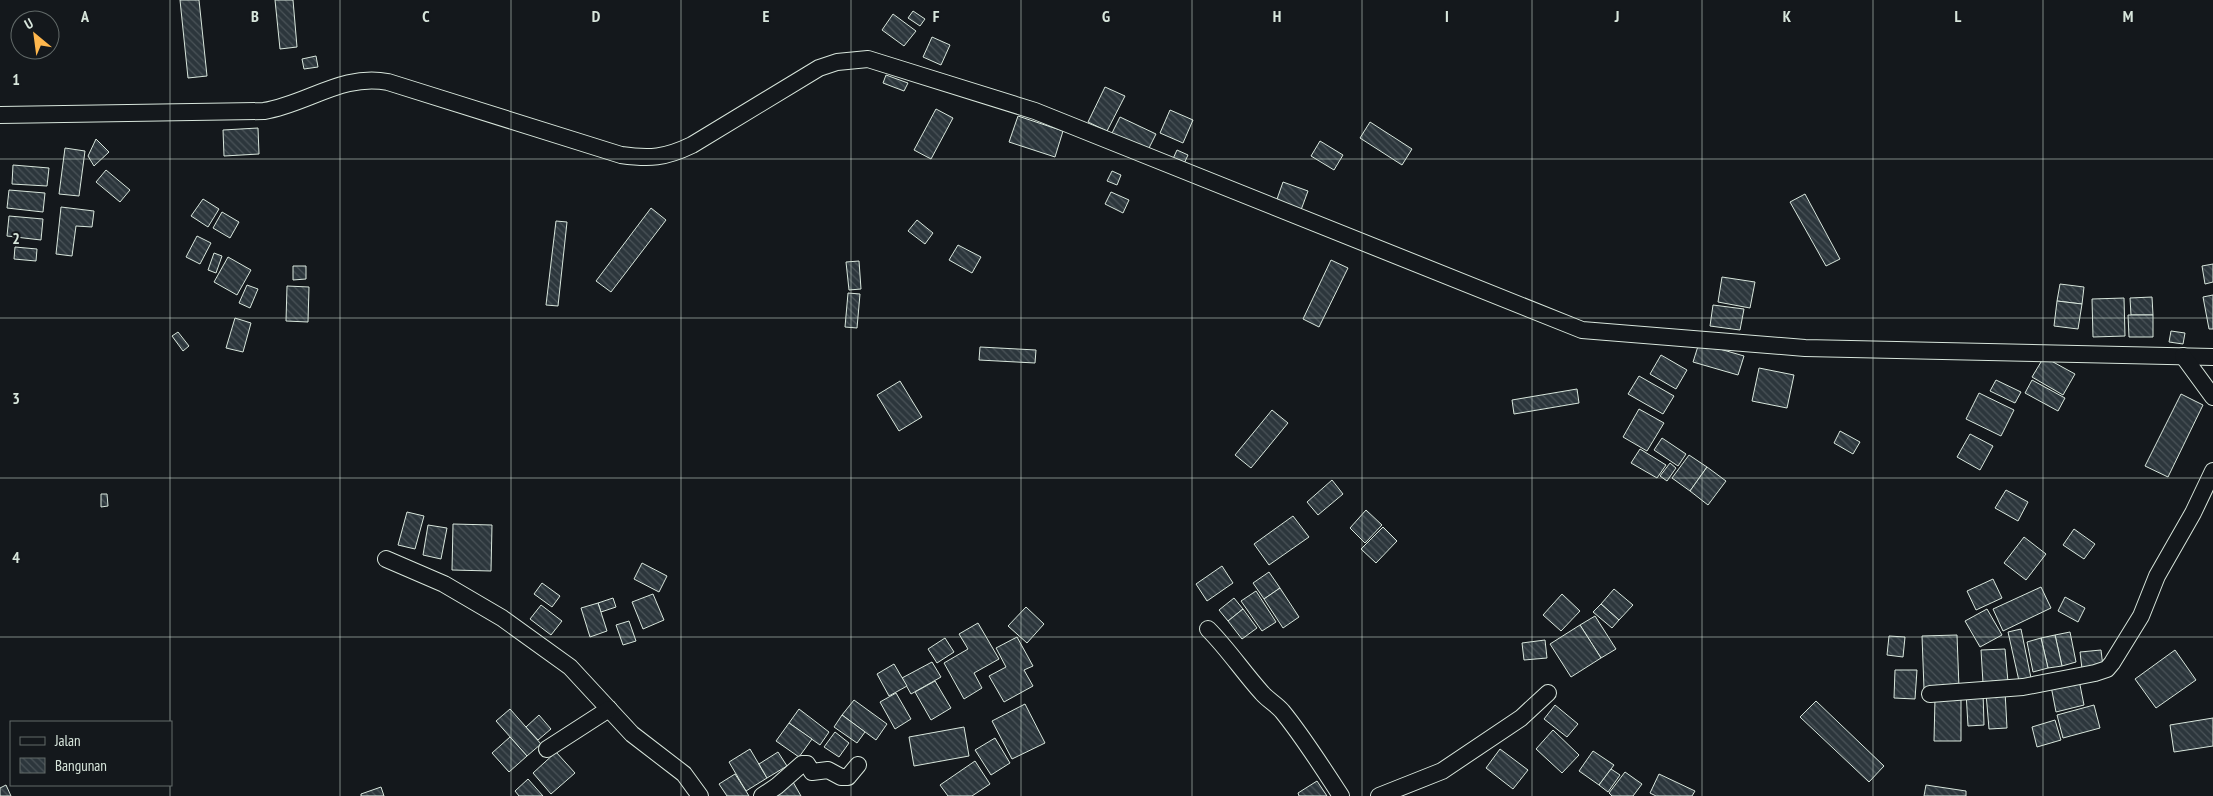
<svg xmlns="http://www.w3.org/2000/svg" width="2213" height="796" viewBox="0 0 2213 796" font-family="'PT Sans Narrow',sans-serif">
	<style>
		.building { fill: url(#building-back-hatch); stroke: #d8e6dc }
		.lines { fill: none; stroke-linecap: round; stroke-linejoin: round }
		.street-casing { stroke: #d8e6dc; stroke-width: 18 }
		.street { stroke: #14181c; stroke-width: 16 }
		.grid { fill: none; stroke: #d8e6dc; stroke-width: 1; stroke-opacity: 0.55 }
		.grid-label { font-size: 16px; text-anchor: middle; font-weight: bold; fill: #d8e6dc; stroke: #14181c; stroke-width: 4; stroke-linejoin: round; paint-order: stroke }
	</style>
	<defs>
		<pattern id="building-back-hatch" width="6" height="6" patternUnits="userSpaceOnUse" patternTransform="scale(1.25)"><rect width="6" height="6" fill="#2c363c"/><path d="M-1 5l2 2M0 0l6 6M5-1l2 2" fill="none" stroke="#4a5358"/></pattern>
	</defs>
	<rect width="100%" height="100%" fill="#14181c"/>
	<!-- building -->
	<g class="building">
		<path d="M180,0H199L207,76L188,78Z"/>
		<path d="M275,0H293L297,47L280,49Z"/>
		<path d="M913,11L925,19L920,26L908,18Z"/>
		<path d="M893,14L916,31L904,46L882,30Z"/>
		<path d="M932,37L950,45L941,65L923,57Z"/>
		<path d="M316,56L318,67L304,69L302,59Z"/>
		<path d="M886,75L908,83L904,91L883,83Z"/>
		<path d="M1105,87L1125,96L1107,131L1088,122Z"/>
		<path d="M936,109L953,118L931,159L914,150Z"/>
		<path d="M1170,110L1193,120L1183,143L1160,133Z"/>
		<path d="M1018,116L1063,131L1055,157L1009,142Z"/>
		<path d="M1120,117L1156,134L1146,154L1110,137Z"/>
		<path d="M1370,122L1412,149L1402,165L1360,138Z"/>
		<path d="M258,128L259,154L224,156L223,130Z"/>
		<path d="M96,139L109,152L94,166L88,156Z"/>
		<path d="M1320,141L1343,155L1334,170L1311,156Z"/>
		<path d="M65,148L85,151L79,196L59,194Z"/>
		<path d="M1177,150L1188,155L1182,168L1171,163Z"/>
		<path d="M13,165L49,168L47,186L12,184Z"/>
		<path d="M106,170L130,190L120,202L96,182Z"/>
		<path d="M1112,171L1121,175L1117,185L1107,181Z"/>
		<path d="M1283,182L1308,191L1301,210L1276,202Z"/>
		<path d="M9,190L45,193L43,212L7,208Z"/>
		<path d="M1111,192L1129,200L1123,213L1105,204Z"/>
		<path d="M1805,194L1840,259L1826,266L1790,202Z"/>
		<path d="M203,199L219,209L208,227L191,216Z"/>
		<path d="M61,207L94,211L92,227L76,226L72,256L56,254Z"/>
		<path d="M651,208L666,220L611,292L596,281Z"/>
		<path d="M222,212L239,222L230,238L213,228Z"/>
		<path d="M9,216L43,219L41,240L7,236Z"/>
		<path d="M917,220L933,233L925,244L908,231Z"/>
		<path d="M556,221L567,222L558,306L546,305Z"/>
		<path d="M197,236L211,243L200,264L186,257Z"/>
		<path d="M958,245L981,257L972,273L949,260Z"/>
		<path d="M15,247L37,249L36,261L14,259Z"/>
		<path d="M214,253L222,256L216,273L208,270Z"/>
		<path d="M228,257L251,270L237,295L214,282Z"/>
		<path d="M1331,260L1348,268L1319,327L1303,319Z"/>
		<path d="M859,261L861,289L849,290L846,262Z"/>
		<path d="M2213,264V282L2205,284L2202,266Z"/>
		<path d="M293,266H306V279L293,280Z"/>
		<path d="M1722,277L1755,282L1750,308L1718,302Z"/>
		<path d="M2060,284L2084,287L2082,304L2057,301Z"/>
		<path d="M247,285L258,289L250,308L239,303Z"/>
		<path d="M287,286L309,287L308,322L286,321Z"/>
		<path d="M848,293L860,294L857,328L845,327Z"/>
		<path d="M2213,295V329H2209L2203,297Z"/>
		<path d="M2152,297L2153,315H2131L2130,298Z"/>
		<path d="M2124,298L2125,336L2093,337L2092,299Z"/>
		<path d="M2057,301L2082,304L2078,329L2054,326Z"/>
		<path d="M1713,305L1744,309L1740,330L1710,326Z"/>
		<path d="M2128,315H2153V337H2129Z"/>
		<path d="M235,318L251,323L243,352L226,348Z"/>
		<path d="M2171,331L2185,333L2183,344L2169,342Z"/>
		<path d="M178,332L189,346L183,351L172,336Z"/>
		<path d="M1699,343L1744,356L1738,375L1693,362Z"/>
		<path d="M980,347L1036,350L1035,363L979,360Z"/>
		<path d="M1661,355L1687,370L1676,389L1650,374Z"/>
		<path d="M2044,357L2075,374L2063,395L2032,377Z"/>
		<path d="M1759,368L1794,375L1787,408L1752,401Z"/>
		<path d="M1639,376L1674,396L1663,414L1628,394Z"/>
		<path d="M1996,380L2021,392L2015,403L1990,391Z"/>
		<path d="M2032,380L2065,398L2058,411L2025,393Z"/>
		<path d="M900,381L922,417L899,431L877,395Z"/>
		<path d="M1577,389L1579,403L1514,414L1512,400Z"/>
		<path d="M1979,393L2014,410L2001,436L1966,419Z"/>
		<path d="M2181,394L2203,405L2168,477L2145,466Z"/>
		<path d="M1639,409L1664,423L1647,451L1623,437Z"/>
		<path d="M1272,410L1288,423L1251,468L1235,455Z"/>
		<path d="M1840,431L1860,442L1853,454L1834,443Z"/>
		<path d="M1970,434L1993,446L1980,470L1957,457Z"/>
		<path d="M1662,438L1686,454L1678,466L1654,450Z"/>
		<path d="M1640,449L1666,465L1657,478L1631,463Z"/>
		<path d="M1689,455L1707,467L1690,491L1672,478Z"/>
		<path d="M1670,463L1676,468L1667,481L1660,476Z"/>
		<path d="M1707,467L1726,481L1708,505L1690,491Z"/>
		<path d="M1332,480L1343,494L1318,515L1307,502Z"/>
		<path d="M2006,490L2028,502L2018,521L1995,508Z"/>
		<path d="M101,494H107L108,506L101,507Z"/>
		<path d="M1366,510L1382,525L1365,543L1350,528Z"/>
		<path d="M407,512L424,516L415,549L398,545Z"/>
		<path d="M1293,516L1309,537L1269,565L1254,544Z"/>
		<path d="M453,524L492,525L491,571L452,570Z"/>
		<path d="M428,525L447,528L441,559L423,555Z"/>
		<path d="M1383,527L1397,541L1376,563L1361,549Z"/>
		<path d="M2074,529L2095,544L2084,559L2063,545Z"/>
		<path d="M2024,537L2046,554L2026,580L2004,563Z"/>
		<path d="M642,563L667,576L659,592L634,579Z"/>
		<path d="M1222,566L1233,583L1207,601L1196,584Z"/>
		<path d="M1269,572L1280,588L1264,599L1253,583Z"/>
		<path d="M1993,579L2002,598L1976,610L1967,591Z"/>
		<path d="M542,583L560,596L552,607L534,594Z"/>
		<path d="M2041,587L2051,608L2003,631L1993,609Z"/>
		<path d="M1280,588L1299,617L1283,628L1264,599Z"/>
		<path d="M1614,589L1633,605L1619,620L1601,604Z"/>
		<path d="M1256,591L1276,622L1262,631L1241,601Z"/>
		<path d="M653,594L664,620L643,629L632,602Z"/>
		<path d="M1562,594L1580,611L1561,631L1543,615Z"/>
		<path d="M2065,597L2085,608L2078,622L2058,611Z"/>
		<path d="M613,598L616,607L601,612L598,603Z"/>
		<path d="M1234,598L1243,609L1228,621L1219,610Z"/>
		<path d="M598,603L607,631L590,637L581,608Z"/>
		<path d="M1601,604L1619,620L1612,628L1593,612Z"/>
		<path d="M541,605L562,621L551,635L530,619Z"/>
		<path d="M1026,607L1044,624L1027,643L1008,626Z"/>
		<path d="M1243,609L1257,628L1242,639L1228,621Z"/>
		<path d="M1987,609L2002,635L1980,647L1965,621Z"/>
		<path d="M1595,616L1616,649L1601,658L1580,625Z"/>
		<path d="M629,621L636,641L623,645L616,625Z"/>
		<path d="M978,623L999,659L974,673L982,688L964,699L944,663L968,649L959,634Z"/>
		<path d="M1580,625L1601,658L1571,677L1550,644Z"/>
		<path d="M2021,629L2031,678L2019,681L2008,632Z"/>
		<path d="M2070,632L2076,662L2062,666L2055,635Z"/>
		<path d="M1957,635L1959,688L1924,689L1922,636Z"/>
		<path d="M2055,635L2062,666L2048,668L2041,638Z"/>
		<path d="M1889,636L1905,637L1903,657L1887,655Z"/>
		<path d="M1017,637L1033,666L1024,670L1033,686L1004,702L989,676L1006,667L996,648Z"/>
		<path d="M945,638L954,652L937,663L928,649Z"/>
		<path d="M2041,638L2048,668L2033,672L2027,642Z"/>
		<path d="M1545,640L1547,658L1524,660L1522,643Z"/>
		<path d="M2005,649L2008,682L1983,683L1981,650Z"/>
		<path d="M2101,650L2103,667L2082,669L2080,652Z"/>
		<path d="M2175,650L2196,680L2156,708L2135,679Z"/>
		<path d="M932,662L941,677L911,694L902,678Z"/>
		<path d="M894,664L907,686L889,696L877,674Z"/>
		<path d="M1895,670H1917L1915,699L1894,698Z"/>
		<path d="M2079,680L2084,705L2056,712L2051,686Z"/>
		<path d="M935,681L951,708L931,720L915,692Z"/>
		<path d="M1983,691L1984,725L1968,726L1966,692Z"/>
		<path d="M2005,691L2007,728L1989,729L1986,693Z"/>
		<path d="M896,693L911,719L895,729L880,702Z"/>
		<path d="M1935,698H1961V741H1934Z"/>
		<path d="M854,700L887,724L876,740L842,715Z"/>
		<path d="M1816,701L1884,766L1869,782L1800,717Z"/>
		<path d="M1025,704L1045,743L1012,759L992,721Z"/>
		<path d="M1555,705L1578,724L1567,737L1544,719Z"/>
		<path d="M2094,705L2100,728L2063,738L2057,715Z"/>
		<path d="M510,709L541,744L527,756L496,721Z"/>
		<path d="M799,709L829,732L820,745L789,723Z"/>
		<path d="M539,715L551,729L538,740L526,727Z"/>
		<path d="M842,715L865,732L857,743L834,727Z"/>
		<path d="M2213,718V746L2174,752L2170,725Z"/>
		<path d="M2055,720L2061,740L2037,747L2032,727Z"/>
		<path d="M789,723L812,739L799,757L776,741Z"/>
		<path d="M964,727L969,756L914,766L909,737Z"/>
		<path d="M1553,730L1579,755L1562,773L1536,749Z"/>
		<path d="M835,732L849,743L839,757L824,747Z"/>
		<path d="M510,737L527,756L509,772L492,753Z"/>
		<path d="M995,738L1010,763L991,775L975,750Z"/>
		<path d="M750,749L767,778L746,791L729,762Z"/>
		<path d="M1500,749L1528,770L1513,789L1486,768Z"/>
		<path d="M1593,751L1614,765L1599,785L1579,771Z"/>
		<path d="M556,752L575,773L551,794L533,773Z"/>
		<path d="M778,752L787,766L767,778L759,764Z"/>
		<path d="M975,761L990,784L972,796H948L940,785Z"/>
		<path d="M1611,769L1620,775L1608,792L1599,785Z"/>
		<path d="M1625,772L1642,784L1633,796H1612L1609,793Z"/>
		<path d="M735,774L746,791L749,796H727L719,784Z"/>
		<path d="M1659,774L1695,791L1692,796H1656L1650,793Z"/>
		<path d="M528,779L543,796H519L515,791Z"/>
		<path d="M1317,781L1327,796H1299L1298,793Z"/>
		<path d="M793,782L801,796H774Z"/>
		<path d="M6,785L11,796H0V788Z"/>
		<path d="M1926,785L1966,791V796H1924Z"/>
		<path d="M381,787L384,796H361V794Z"/>
	</g>
	<g class="lines">
		<defs>
			<g id="street">
				<path d="M0,115L264,111C307,104 343,73 388,82L621,155C650,159 665,158 692,145L819,68L837,62L868,59L1035,111L1582,330L1805,348L2213,357"/>
				<path d="M2183,356L2213,397"/>
				<path d="M386,559L444,584L502,618L570,667L632,734L684,774L700,796"/>
				<path d="M1208,629C1228,649 1243,672 1262,693C1268,700 1276,704 1282,711C1304,738 1322,767 1341,796"/>
				<path d="M1930,694L2023,687L2095,673L2107,669L2112,663L2141,616L2157,576L2193,513L2213,471"/>
				<path d="M547,749L609,709"/>
				<path d="M762,796L777,786L802,764H807L812,772L828,770L841,777H848L858,765"/>
				<path d="M1379,796L1442,771L1521,718L1548,693"/>
			</g>
		</defs>
		<!-- street casing -->
		<use href="#street" class="street-casing"/>
		<!-- street -->
		<use href="#street" class="street"/>
	</g>
	<!-- grid -->
	<path class="grid" d="M170,0V722M340,0V796M511,0V796M681,0V796M851,0V796M1021,0V796M1192,0V796M1362,0V796M1532,0V796M1702,0V796M1873,0V796M2043,0V796M0,159H2213M0,318H2213M0,478H2213M0,637H2213M170,785V796"/>
	<g class="grid-label">
		<text x="85" y="22">A</text>
		<text x="255" y="22">B</text>
		<text x="426" y="22">C</text>
		<text x="596" y="22">D</text>
		<text x="766" y="22">E</text>
		<text x="936" y="22">F</text>
		<text x="1106" y="22">G</text>
		<text x="1277" y="22">H</text>
		<text x="1447" y="22">I</text>
		<text x="1617" y="22">J</text>
		<text x="1787" y="22">K</text>
		<text x="1958" y="22">L</text>
		<text x="2128" y="22">M</text>
		<text x="16" y="85">1</text>
		<text x="16" y="244">2</text>
		<text x="16" y="404">3</text>
		<text x="16" y="563">4</text>
	</g>
	<!-- legend -->
	<rect x="10" y="721" width="162" height="65" fill="#14181c" stroke="#626a69"/>
	<rect x="20" y="737" width="25" height="8" fill="#14181c" stroke="#626a69"/>
	<text x="55" y="746" font-size="15" fill="#d8e6dc">Jalan</text>
	<rect x="20" y="758" width="25" height="15" fill="url(#building-back-hatch)" stroke="#626a69"/>
	<text x="55" y="771" font-size="15" fill="#d8e6dc">Bangunan</text>
	<!-- north arrow -->
	<g transform="translate(35 35) rotate(331)"><circle r="24" fill="#14181c" stroke="#626a69"/>
	<path d="M0-4L9 19L0 12L-9 19Z" fill="#ffb74d"/>
	<text y="-8" font-size="14" font-weight="bold" text-anchor="middle" fill="#d8e6dc">U</text>
	</g>
</svg>
